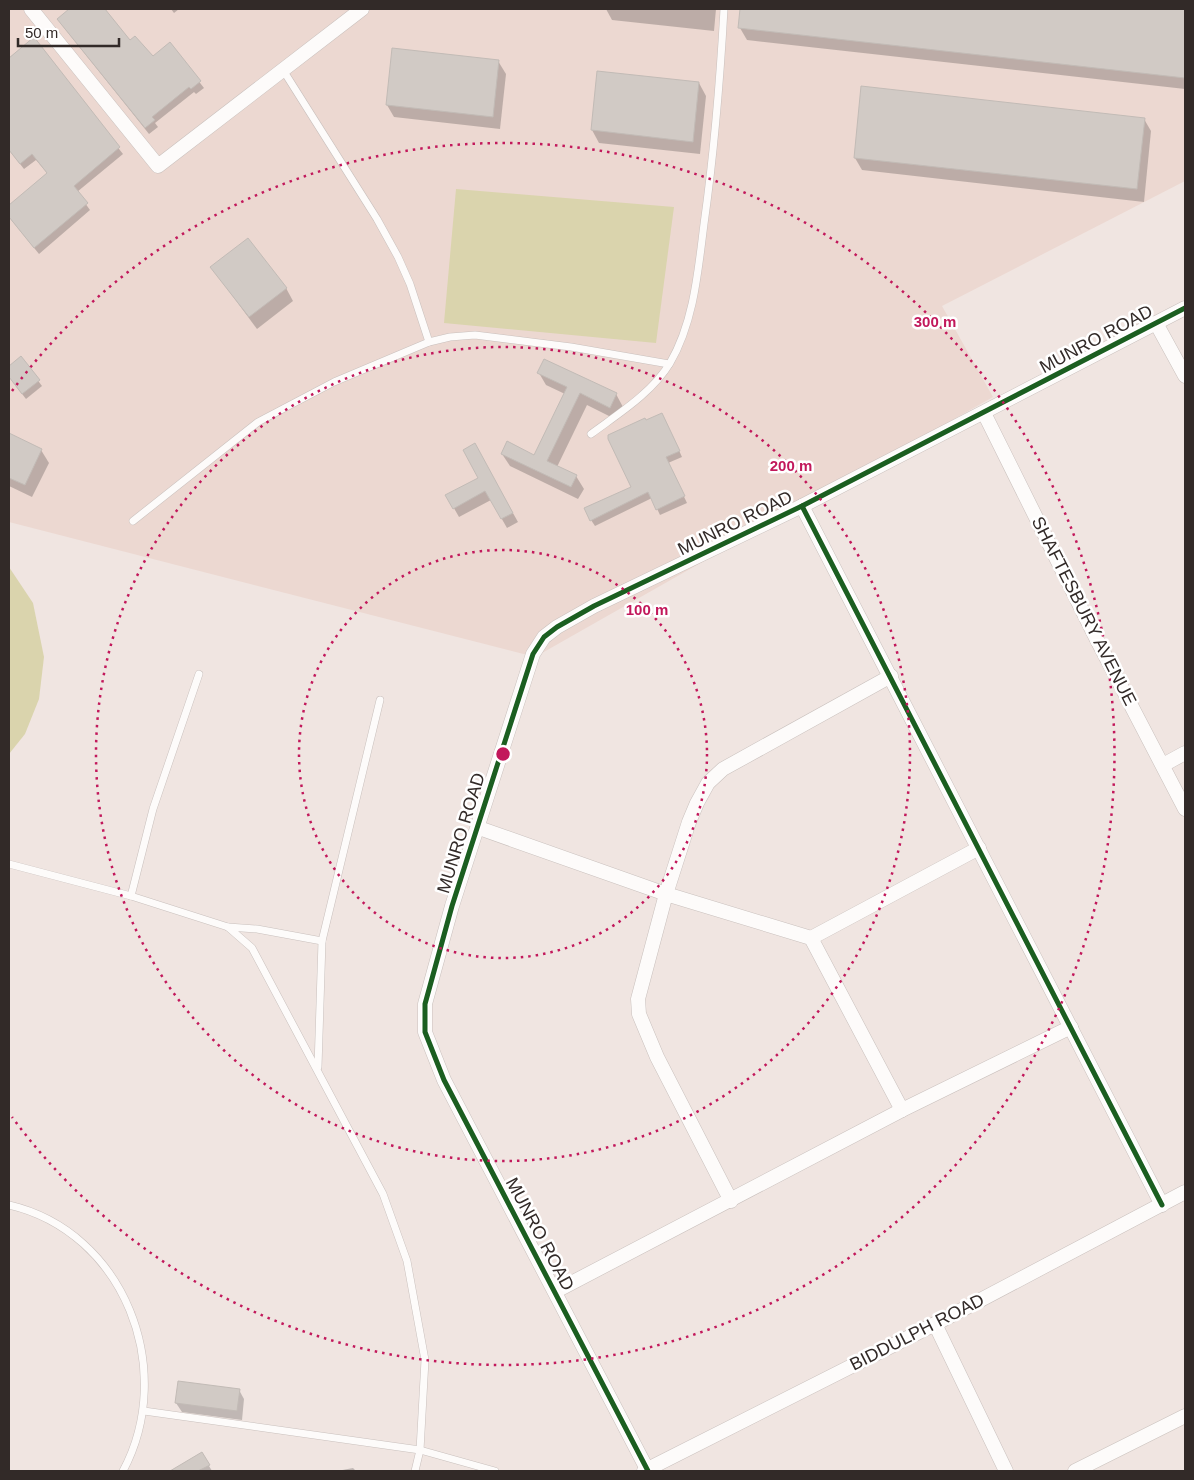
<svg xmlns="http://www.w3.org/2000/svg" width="1194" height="1480" viewBox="0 0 1194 1480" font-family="Helvetica,sans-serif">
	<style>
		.built { fill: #ecd8d1 }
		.green { fill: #dad4ad }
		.shadow { fill: #0003 }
		.building { fill: #d1cac5; stroke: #c2bbb6 }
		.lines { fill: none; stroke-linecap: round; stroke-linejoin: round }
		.service-casing { stroke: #c9c0bd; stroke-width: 8 }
		.minor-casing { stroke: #c9c0bd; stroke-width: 15 }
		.service { stroke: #fdfbfa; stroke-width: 7 }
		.minor { stroke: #fdfbfa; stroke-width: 14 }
		.cycleway-casing { stroke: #fff; stroke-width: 8 }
		.cycleway { stroke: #1b5e20; stroke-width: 5 }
		.ring { fill: none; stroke: #c2185b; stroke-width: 2.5; stroke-dasharray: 2.5 5 }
		.labels { text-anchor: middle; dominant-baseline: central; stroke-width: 5; stroke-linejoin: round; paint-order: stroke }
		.street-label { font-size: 18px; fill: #322a28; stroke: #fff }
		.centre { fill: #c2185b; stroke: #fff; stroke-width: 2.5 }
		.ring-label { font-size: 15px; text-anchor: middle; font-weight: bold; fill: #c2185b; stroke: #fff; stroke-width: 5; stroke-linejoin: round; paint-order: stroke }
	</style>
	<rect width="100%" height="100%" fill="#f0e5e1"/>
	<!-- built -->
	<path class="built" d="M9,9H1185V181L942,306L993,397L535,657L9,522Z"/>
	<!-- green -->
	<g class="green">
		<path d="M456,189L674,207L656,343L444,323Z"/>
		<path d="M9,567L33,603L44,657L39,699L25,734L9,754Z"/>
	</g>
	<!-- shadow -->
	<g class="shadow">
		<path d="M71,9H103L130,42L153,58L170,44L204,88L196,94L194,92L155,123L158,127L149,134L62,25L58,19Z"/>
		<path d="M171,9H179L174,13Z"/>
		<path d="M606,9H716L714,31L612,20Z"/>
		<path d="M742,9H1185V89L747,40L740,28Z"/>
		<path d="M33,39L123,154L77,192L90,210L39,254L9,217V207L48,174L36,160L24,169L9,150V145L19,137L9,126V58Z"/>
		<path d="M498,61L506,74L500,129L394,117L387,105Z"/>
		<path d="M699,83L706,96L700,154L599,143L592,130Z"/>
		<path d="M1144,119L1151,131L1144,202L862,170L855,158Z"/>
		<path d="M212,268L286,288L293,301L257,329Z"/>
		<path d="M21,358L42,386L26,399L9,377V367Z"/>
		<path d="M539,373L616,394L623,407L617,420L587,405L557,467L576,476L584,489L578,499L510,466L502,454L535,456L565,394L546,385Z"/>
		<path d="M665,420L682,457L668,463L687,503L660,515L652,498L595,526L591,520L633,487L646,422Z"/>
		<path d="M9,435L41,450L49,463L32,497L9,486Z"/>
		<path d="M475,445L518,522L507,528L491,500L459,517L447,496L480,478Z"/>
		<path d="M239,1390L244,1399L242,1420L182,1412L176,1403Z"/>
		<path d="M202,1454L212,1471H173Z"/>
		<path d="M353,1468L356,1471H337Z"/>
	</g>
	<!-- building -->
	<g class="building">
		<path d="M69,9H105L130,40L135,36L153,56L170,42L201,81L191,89L189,87L152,117L155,120L145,128L57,19Z"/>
		<path d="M740,9H1185V78L738,28Z"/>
		<path d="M34,37L120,147L74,186L88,203L34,248L9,217V205L47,173L32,154L20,164L9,150V58Z"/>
		<path d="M392,48L499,60L493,117L386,105Z"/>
		<path d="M597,71L699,82L693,142L591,130Z"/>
		<path d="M861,86L1145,118L1137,189L854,158Z"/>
		<path d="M248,238L287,288L249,317L210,267Z"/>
		<path d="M21,356L40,380L22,394L9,377V366Z"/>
		<path d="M544,359L617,393L610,408L580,393L547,461L577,475L571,487L501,454L507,441L534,455L567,387L537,373Z"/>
		<path d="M662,413L680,451L666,457L685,496L656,510L648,492L590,521L584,508L631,487L608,439V435L645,418L646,420Z"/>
		<path d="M9,433L42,449L25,485L9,478Z"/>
		<path d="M475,443L513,513L501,519L485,491L453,509L445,495L478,478L463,450Z"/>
		<path d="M178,1381L240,1389L237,1411L175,1403Z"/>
		<path d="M202,1452L210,1465L198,1471H170Z"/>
	</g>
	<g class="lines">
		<defs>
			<g id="service">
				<path d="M283,70L377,219L398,257L410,284L429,342"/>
				<path d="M591,434C618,414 652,393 670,363C694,322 698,271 704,224C714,153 720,81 724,9"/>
				<path d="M133,521L258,422L334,382L429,342L450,337L475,335L571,347L669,364"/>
				<path d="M9,864L131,896L228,927L252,948L383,1194L407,1261L425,1360L420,1450L144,1411"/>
				<path d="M131,896L153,809L199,674"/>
				<path d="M228,927L257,929L322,941"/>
				<path d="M318,1067L322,941L380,700"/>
				<path d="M9,1205C125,1232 177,1370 123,1471"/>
				<path d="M415,1471L420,1450L495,1471"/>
			</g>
			<g id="minor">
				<path d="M31,9L158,166L362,9"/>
				<path d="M1156,323L1185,376"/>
				<path d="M984,413L1096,638L1185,809"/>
				<path d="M802,506L1162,1205"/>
				<path d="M1163,765L1185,753"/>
				<path d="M479,828L666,894L811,938"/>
				<path d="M902,1110L811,938L979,848"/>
				<path d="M731,1201L657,1057L639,1014L638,999L666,894L689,822L697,803L708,783L723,769L891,676"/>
				<path d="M556,1291L902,1110L1071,1027"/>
				<path d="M935,1324L1006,1471"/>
				<path d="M644,1471L935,1324L1185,1192"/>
				<path d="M648,1471L444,1080L425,1032V1004L452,906L533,654L544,637L557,627L594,606L802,506L1185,308"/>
				<path d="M1075,1471L1185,1416"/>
			</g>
		</defs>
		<!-- service casing -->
		<use href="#service" class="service-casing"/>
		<!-- minor casing -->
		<use href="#minor" class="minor-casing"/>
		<!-- service -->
		<use href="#service" class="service"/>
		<!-- minor -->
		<use href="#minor" class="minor"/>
		<defs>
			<g id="cycleway">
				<path d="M802,506L1162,1205"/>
				<path d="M648,1471L444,1080L425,1032V1004L452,906L533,654L544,637L557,627L594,606L802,506L1185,308"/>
			</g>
		</defs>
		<!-- cycleway casing -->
		<use href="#cycleway" class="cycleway-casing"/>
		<!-- cycleway -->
		<use href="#cycleway" class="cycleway"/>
	</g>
	<!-- distance rings -->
	<g class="ring">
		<circle cx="503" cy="754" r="204"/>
		<circle cx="503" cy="754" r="407"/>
		<path d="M12 391A611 611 0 1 1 12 1117"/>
	</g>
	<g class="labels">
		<!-- street labels -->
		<g class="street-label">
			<text transform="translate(1096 339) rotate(-28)">MUNRO ROAD</text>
			<text transform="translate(735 523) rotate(-26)">MUNRO ROAD</text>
			<text transform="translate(1084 611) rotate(63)">SHAFTESBURY AVENUE</text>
			<text transform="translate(461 833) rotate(-73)">MUNRO ROAD</text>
			<text transform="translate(540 1234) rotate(62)">MUNRO ROAD</text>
			<text transform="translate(917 1332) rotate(-27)">BIDDULPH ROAD</text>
		</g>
	</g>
	<circle cx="503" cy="754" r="8" class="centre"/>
	<g class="ring-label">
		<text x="935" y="327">300 m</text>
		<text x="791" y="471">200 m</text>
		<text x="647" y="615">100 m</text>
	</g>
	<!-- border -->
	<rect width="1194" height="1480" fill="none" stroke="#322a28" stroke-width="20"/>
	<!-- scale -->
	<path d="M18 38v8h101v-8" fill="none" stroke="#322a28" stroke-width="2.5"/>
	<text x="25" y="38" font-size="15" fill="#322a28" stroke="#ffffff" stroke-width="4" paint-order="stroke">50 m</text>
</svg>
